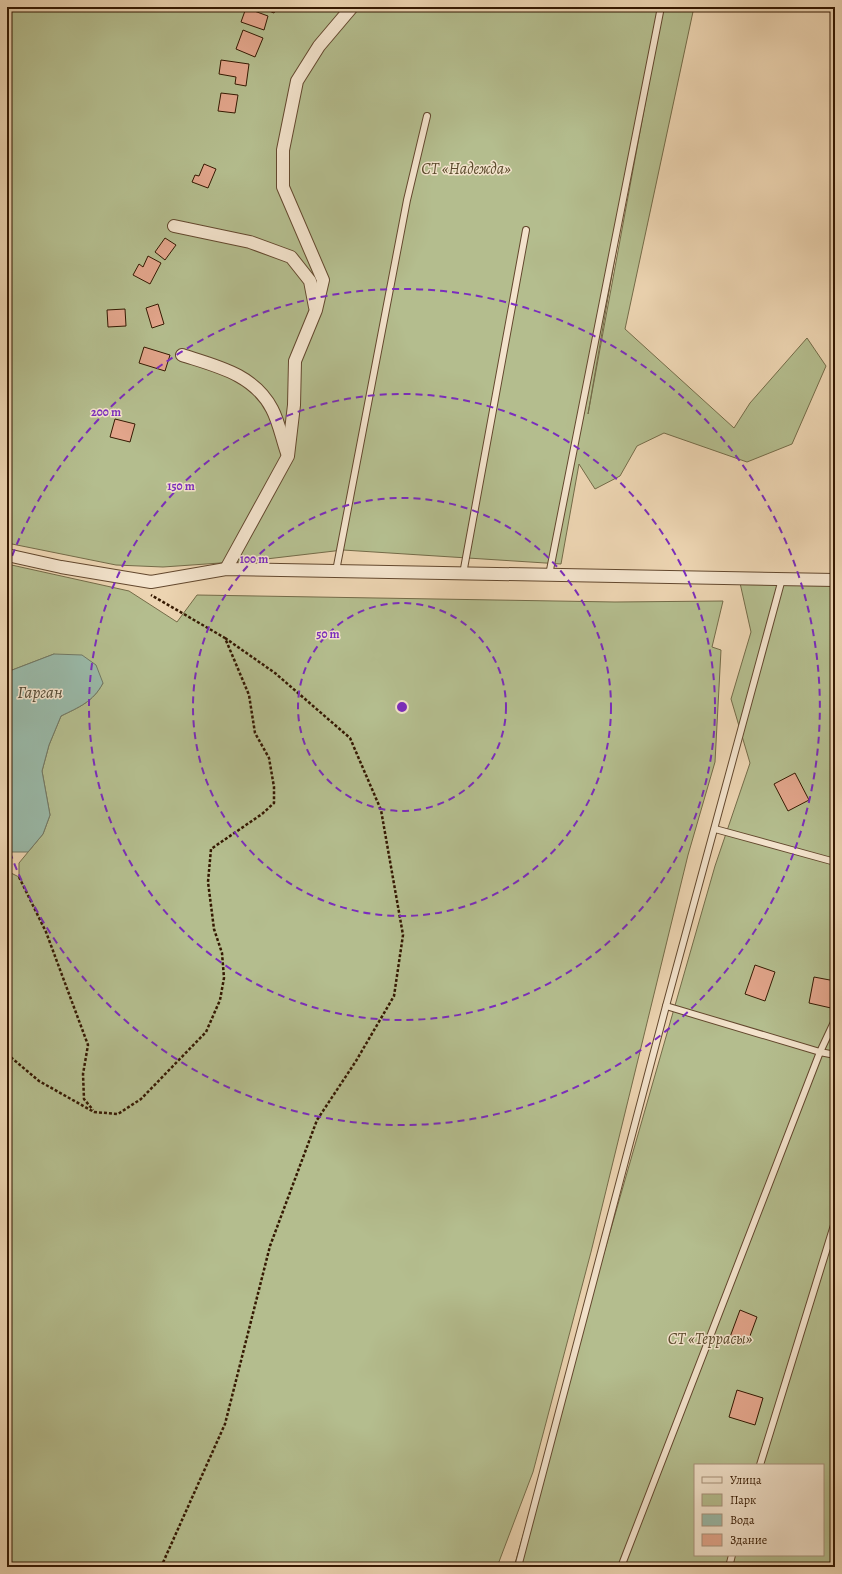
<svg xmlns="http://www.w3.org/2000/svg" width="842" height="1574" viewBox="0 0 842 1574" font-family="Alegreya,serif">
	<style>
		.green { fill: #b4bd8e; stroke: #746b48; fill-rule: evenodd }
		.water { fill: #99b8a7; stroke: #717865 }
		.building { fill: #e2a58b; stroke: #351902 }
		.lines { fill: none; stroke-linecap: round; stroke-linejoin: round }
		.lane-casing { stroke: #63482e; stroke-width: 8 }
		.street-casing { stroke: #63482e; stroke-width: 14 }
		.path { stroke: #351902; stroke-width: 2.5; stroke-dasharray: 3 2; stroke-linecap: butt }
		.lane { stroke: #f3e3cc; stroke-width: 6 }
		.street { stroke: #f3e3cc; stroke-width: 12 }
		.ring { fill: none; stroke: #7b2cbf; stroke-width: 2; stroke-dasharray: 7 5 }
		.labels { text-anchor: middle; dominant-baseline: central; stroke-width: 3; stroke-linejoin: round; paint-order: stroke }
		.park-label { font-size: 16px; font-style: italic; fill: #5b4a2c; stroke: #f3e3cc }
		.water-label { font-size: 17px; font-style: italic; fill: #534934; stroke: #f3e3cc }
		.centre { fill: #7b2cbf; stroke: #f3e3cc; stroke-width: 2 }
		.ring-label { font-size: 12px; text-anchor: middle; font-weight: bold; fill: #7b2cbf; stroke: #f3e3cc; stroke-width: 3; stroke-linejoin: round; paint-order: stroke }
	</style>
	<rect width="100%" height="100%" fill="#ecd4b1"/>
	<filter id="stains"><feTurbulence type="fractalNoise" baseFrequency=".005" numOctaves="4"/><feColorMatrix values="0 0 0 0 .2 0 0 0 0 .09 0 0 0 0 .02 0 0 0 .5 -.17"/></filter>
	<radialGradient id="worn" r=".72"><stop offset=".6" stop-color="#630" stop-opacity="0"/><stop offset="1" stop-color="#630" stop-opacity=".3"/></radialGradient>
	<!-- green -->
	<g class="green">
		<path d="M7,7H658L588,414L663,7H694L625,329L734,428L750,403L807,338L826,366L792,444L747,462L664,433L637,446L620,476L595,489L579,464L561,564L343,550L249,561L163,567L116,565L7,543Z"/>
		<path d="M7,564L129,591L177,622L197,595L615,602L723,601L712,647L721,650L715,762L688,855L591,1252L533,1472L497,1567H7V871L19,877V863L43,834L50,815L42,771L49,745L61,716C79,707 93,702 103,683L54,654L7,672Z"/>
		<path d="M835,582V1567H514L715,866L750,763L731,699L751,632L740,583ZM695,1465H823V1555H695Z"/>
	</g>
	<!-- water -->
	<path class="water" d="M54,654L82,655L96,665L103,683C93,702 79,707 61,716L49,745L42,771L50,815L43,834L28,852H7V672Z"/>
	<!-- building -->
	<g class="building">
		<path d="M259,7H277L274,13Z"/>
		<path d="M246,8L268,16L264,30L241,22Z"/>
		<path d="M243,30L263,38L255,57L236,49Z"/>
		<path d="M221,60L249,64L246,86L235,84L236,77L219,74Z"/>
		<path d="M221,93L238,95L235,113L218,111Z"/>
		<path d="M204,164L216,169L208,188L192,182L195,175L199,176Z"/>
		<path d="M165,238L176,245L165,260L155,252Z"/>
		<path d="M148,256L161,263L150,284L133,275L139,264L143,267Z"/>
		<path d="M158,304L164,324L152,328L146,308Z"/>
		<path d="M125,309L126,326L108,327L107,310Z"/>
		<path d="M144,347L170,355L165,371L139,363Z"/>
		<path d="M115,419L135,424L130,442L110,437Z"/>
		<path d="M795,773L809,800L788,811L774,784Z"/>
		<path d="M755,965L775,972L765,1001L745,994Z"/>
		<path d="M814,977L835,981L831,1008L809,1003Z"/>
		<path d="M740,1310L757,1317L747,1344L730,1337Z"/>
		<path d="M737,1390L763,1398L755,1425L729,1417Z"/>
	</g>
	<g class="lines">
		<defs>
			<g id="lane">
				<path d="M336,571L407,200L427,116"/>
				<path d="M463,574L526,230"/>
				<path d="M549,575L661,7"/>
				<path d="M715,829L835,862"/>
				<path d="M666,1006L820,1052L835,1055"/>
				<path d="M760,1465L835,1222"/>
				<path d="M518,1567L666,1006L782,579"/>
				<path d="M621,1567L820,1052L835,1020"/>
				<path d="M729,1567L732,1555"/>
			</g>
			<g id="street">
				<path d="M174,226L250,242L291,257L310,281L315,307"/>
				<path d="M182,355C216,366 254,374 272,409C279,422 282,439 287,453"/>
				<path d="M7,555L61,567L151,582L226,569L835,580"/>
				<path d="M226,569L288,456L294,405L295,361L316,310L323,280L283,187V150L297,81L319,46L352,7"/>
			</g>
		</defs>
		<!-- lane casing -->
		<use href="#lane" class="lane-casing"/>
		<!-- street casing -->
		<use href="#street" class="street-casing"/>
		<!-- path -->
		<g class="path">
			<path d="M19,877L46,932L88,1045L83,1074L84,1099L93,1110"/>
			<path d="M7,1054L39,1081L94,1112L118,1114L141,1099L206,1032L220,1000L224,978L222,953L214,929L208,882L211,849L262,814L274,803V787L269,758L255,733L249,695L225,638L151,595"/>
			<path d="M161,1567L225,1424L270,1246L317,1120L356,1061L394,996L403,935L381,810L350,738L275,673L225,638"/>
		</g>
		<!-- lane -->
		<use href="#lane" class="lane"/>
		<!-- street -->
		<use href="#street" class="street"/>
	</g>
	<!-- distance rings -->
	<g class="ring">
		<circle cx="402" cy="707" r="104"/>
		<circle cx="402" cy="707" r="209"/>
		<circle cx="402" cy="707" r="313"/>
		<path d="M8 567A418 418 0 1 1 8 847"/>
	</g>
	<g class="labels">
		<!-- park labels -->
		<g class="park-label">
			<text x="466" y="169">СТ «Надежда»</text>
			<text x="710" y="1339">СТ «Террасы»</text>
		</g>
		<!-- water labels -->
		<g class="water-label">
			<text x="40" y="692">Гарган</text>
		</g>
	</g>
	<circle cx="402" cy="707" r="6" class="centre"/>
	<g class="ring-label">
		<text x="106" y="416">200 m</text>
		<text x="181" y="490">150 m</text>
		<text x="254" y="563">100 m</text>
		<text x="328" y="638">50 m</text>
	</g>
	<!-- margin -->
	<rect width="842" height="1574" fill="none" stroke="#ecd4b1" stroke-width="24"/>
	<rect x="8" y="8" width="826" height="1558" fill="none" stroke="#351902" stroke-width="2"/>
	<rect x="12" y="12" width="818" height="1550" fill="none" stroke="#351902"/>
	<!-- legend -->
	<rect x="694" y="1464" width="130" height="92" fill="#f3e3cc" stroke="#a7927b"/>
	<rect x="702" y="1477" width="20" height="6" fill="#f3e3cc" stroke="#a7927b"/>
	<text x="730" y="1484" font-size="12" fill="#351902">Улица</text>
	<rect x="702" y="1494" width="20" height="12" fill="#b4bd8e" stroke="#a7927b"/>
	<text x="730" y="1504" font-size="12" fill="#351902">Парк</text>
	<rect x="702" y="1514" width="20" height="12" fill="#99b8a7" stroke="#a7927b"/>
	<text x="730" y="1524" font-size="12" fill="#351902">Вода</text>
	<rect x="702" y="1534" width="20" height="12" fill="#e2a58b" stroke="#a7927b"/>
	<text x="730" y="1544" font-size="12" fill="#351902">Здание</text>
	<rect width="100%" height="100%" filter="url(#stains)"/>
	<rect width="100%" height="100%" fill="url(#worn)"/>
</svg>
